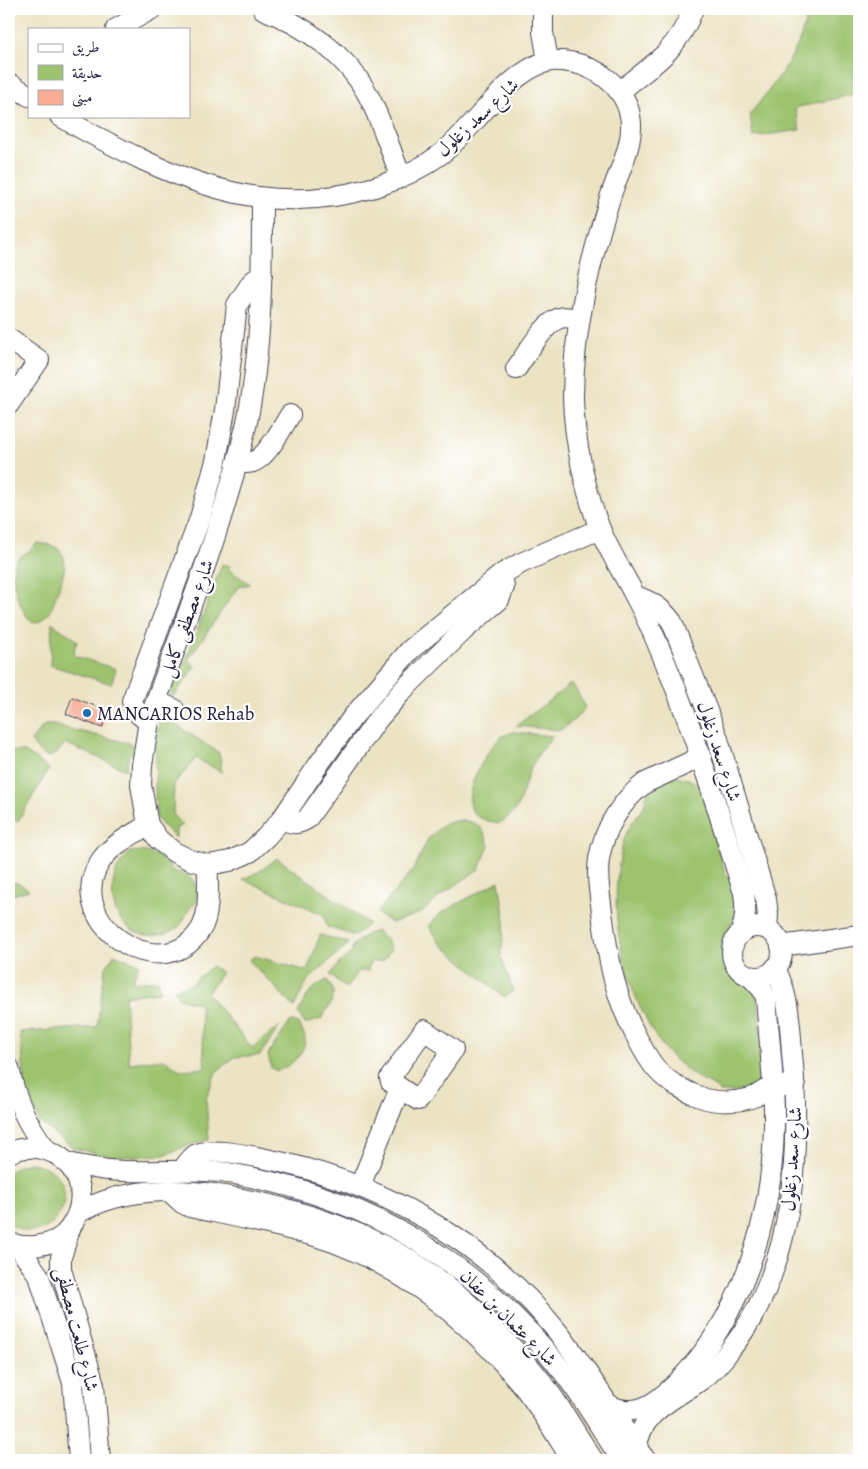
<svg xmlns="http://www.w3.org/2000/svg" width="868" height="1469" font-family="Alegreya,Amiri,serif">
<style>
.green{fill:#9dc36e;stroke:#607254}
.building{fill:#f9ab94}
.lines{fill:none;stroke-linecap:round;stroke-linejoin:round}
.minor-casing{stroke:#403f4f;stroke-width:22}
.minor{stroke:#fff;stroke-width:20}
.poi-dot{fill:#1f6fb2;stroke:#fff;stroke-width:2}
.labels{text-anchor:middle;stroke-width:4.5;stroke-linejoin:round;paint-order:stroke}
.street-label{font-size:19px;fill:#22223b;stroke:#fff}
.poi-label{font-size:19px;fill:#22223b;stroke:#fff;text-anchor:start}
</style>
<rect width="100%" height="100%" fill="#fff"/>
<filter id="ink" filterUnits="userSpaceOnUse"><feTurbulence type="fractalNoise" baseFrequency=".02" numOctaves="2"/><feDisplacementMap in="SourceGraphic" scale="10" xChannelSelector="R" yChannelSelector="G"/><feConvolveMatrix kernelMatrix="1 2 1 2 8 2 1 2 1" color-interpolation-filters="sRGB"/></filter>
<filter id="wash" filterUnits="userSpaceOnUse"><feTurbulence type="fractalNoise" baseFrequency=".0096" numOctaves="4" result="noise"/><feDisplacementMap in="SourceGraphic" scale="20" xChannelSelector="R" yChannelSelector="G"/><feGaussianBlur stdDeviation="1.12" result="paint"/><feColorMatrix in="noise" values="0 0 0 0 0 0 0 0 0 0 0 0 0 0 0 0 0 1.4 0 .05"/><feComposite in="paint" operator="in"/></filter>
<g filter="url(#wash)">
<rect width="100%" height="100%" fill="#ece3c3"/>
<g class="green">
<path d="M807,9H857L859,12V93L795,108L800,130L753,137L750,114C774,84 804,49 807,9Z"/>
<path d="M37,543C75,545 66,570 56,595C54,602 52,611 47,616C42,621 38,622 33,623C20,613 8,576 16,561C19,556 25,554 29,551C32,550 35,545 37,543Z"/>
<polygon points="222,564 230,566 228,569 250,584 238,587 188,660 195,666 174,696 170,694 176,674 181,673"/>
<path d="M52,622C59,630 69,633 77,641L74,650L75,656L116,669L111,684L50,665Z"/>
<path d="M572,683L585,706C581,716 569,724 560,730L516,726Z"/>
<polygon points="163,716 219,753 221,761 221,772 196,758 174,784 173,814 183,825 176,828 176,839 156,818 155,785 156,755 155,745 160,719"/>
<path d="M49,724L132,744L135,749L134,752L129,754L126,770L65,743C52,763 43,759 31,741L43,726Z"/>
<path d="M512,732L553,736C543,747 534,759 529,772C520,796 523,810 498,824C490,821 478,819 473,812C460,793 487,750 501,737C504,735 508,734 512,732Z"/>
<polygon points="13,751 25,752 49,769 18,821 9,819 9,752"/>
<path d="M673,777L689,779L702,788L714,822L711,827L726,875L733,880L736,914L721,942L722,958L730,972L749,986L757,996L765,1069L759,1083L749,1092H720C712,1083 707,1084 698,1078C680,1066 664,1051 653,1032C625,984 611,926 618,871C620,860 621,847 625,837C629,826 636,817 643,808C645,804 645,802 646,797C650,786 662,781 673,777Z"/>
<path d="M460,820C481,823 482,826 489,846L479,869L440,896L421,913L391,923L378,914V911L414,869L428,839L443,824Z"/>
<path d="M140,851C156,853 165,859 174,872C196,875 195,883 198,902C195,904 191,906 189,909C186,913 185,919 182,923C178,929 169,933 162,934C152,937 141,935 132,930C111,917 108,889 118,867C121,862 126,857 130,852Z"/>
<polygon points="277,858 369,924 355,936 327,927 324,915 243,879 260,871"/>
<polygon points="9,881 20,884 29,890 9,896"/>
<polygon points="499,881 505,921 501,956 513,991 504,997 440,943 429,926 441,913"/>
<polygon points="377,931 387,941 391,950 383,961 370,962 368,971 359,971 346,988 330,975 340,962 352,952 353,945 367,934"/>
<polygon points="320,935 349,943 307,981 294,1007 249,960 255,956 307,971"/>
<polygon points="114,954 139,964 132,982 158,980 160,992 125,996 129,1063 164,1059 180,1070 205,1068 200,1004 179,998 174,989 191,984 212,966 222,973 207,993 252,1048 280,1026 260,1055 235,1057 216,1072 206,1099 209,1140 190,1145 164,1155 110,1157 74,1148 40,1123 25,1085 20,1032 97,1027 105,969"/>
<path d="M327,980L334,991L331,1003L321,1019L305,1024L298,1013C306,997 310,988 327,980Z"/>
<path d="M291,1021L299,1024C301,1028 305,1035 305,1039C305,1055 290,1066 277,1071L271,1068L268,1054Z"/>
<path d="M31,1163C96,1174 54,1258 9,1223V1172L20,1165Z"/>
</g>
<g id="blocks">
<polygon class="building" points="72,697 108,711 102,728 66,714"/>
</g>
</g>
<g filter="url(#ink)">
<use href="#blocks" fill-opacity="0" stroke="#403f4f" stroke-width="1"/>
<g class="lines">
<defs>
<g id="minor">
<path d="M263,9C305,26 346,54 368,95C381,119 391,152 401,177"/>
<polyline points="543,9 543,32 548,61"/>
<polyline points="116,29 152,9"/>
<polyline points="9,83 29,96"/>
<path d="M620,91C653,65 678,50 693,9"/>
<path d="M60,116C87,133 116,147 145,161C224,197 290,212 375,187C398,180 422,168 441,154C474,129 507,72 546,62C556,59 573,62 582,65C589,68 597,71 602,75C619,87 630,103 631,124C632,148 618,173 611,195C590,261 573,329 573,398C574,439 585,491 600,529C609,551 623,573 634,594C647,618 658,644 668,669C698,742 720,818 744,893C746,908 746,919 741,932"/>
<path d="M262,199C262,273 262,348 247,422C224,525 184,622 149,721L142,765L141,785L148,825L159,840L174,852L190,860L208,865L230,861L250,852L266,837L282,819L321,761L352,718L410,650L502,574L521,563L600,529"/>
<polyline points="9,339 39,360 9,404"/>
<path d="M516,369C525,356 545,322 560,318C566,316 573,318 579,320"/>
<path d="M237,462C242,463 248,464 253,462C267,457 282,428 290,415"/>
<path d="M635,596C651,601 662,608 672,622L717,736L766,899L768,915L767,929"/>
<polyline points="156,701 174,709"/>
<path d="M149,721C139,716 135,711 132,701L200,518L216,461L225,410L237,305L252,282L262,274"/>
<path d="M701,757L645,783C621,801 604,829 599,859C596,879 601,900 603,920C609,963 615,996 636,1036C642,1048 649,1061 658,1071C668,1082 686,1092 700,1097C716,1103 740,1103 756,1096C761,1093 767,1088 772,1087C779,1085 788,1086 795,1086"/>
<path d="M282,819C292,824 297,825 307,819L378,719L404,689L463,631L499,600L504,587L502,574"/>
<path d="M148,825C132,835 113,844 102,859C58,920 162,992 201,929C211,912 207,885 208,865"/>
<circle cx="757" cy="952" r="25"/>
<polyline points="781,946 859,935"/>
<polygon points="424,1030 453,1050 418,1100 391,1082 390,1078"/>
<path d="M9,1068C15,1099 27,1125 47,1150"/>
<path d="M9,1153C53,1132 98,1178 74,1221C69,1231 60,1240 49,1243C36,1247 24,1248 11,1243"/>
<path d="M68,1163C82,1166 95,1169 109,1170C151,1174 192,1167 234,1174C368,1197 480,1264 563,1372C585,1400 602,1431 622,1460"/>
<path d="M183,1170C186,1164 190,1159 195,1155C209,1147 246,1155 262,1158C377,1181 482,1238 556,1330C586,1367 610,1409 637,1449L646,1460"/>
<polyline points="360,1186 400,1088"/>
<path d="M169,1191L182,1203L190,1207C232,1216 274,1224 315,1236C397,1261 469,1320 522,1385C541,1408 556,1435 572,1460"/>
<path d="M78,1213C123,1187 176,1188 226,1196C299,1208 380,1235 439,1280C460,1295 480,1314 498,1333C516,1351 533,1369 548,1390C564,1413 578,1437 593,1460"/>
<polyline points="70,1229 61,1257 61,1269 94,1385 100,1460"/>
<polyline points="18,1246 39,1276 73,1383 79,1460"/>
<path d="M607,1404C636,1420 656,1403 677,1383C743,1316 772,1220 774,1127C775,1084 769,1040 766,998L762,989L750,976"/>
<path d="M637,1449C639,1412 675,1399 701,1380C712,1372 722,1361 730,1350C795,1269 801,1152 792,1053C790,1024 789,995 775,968"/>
</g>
</defs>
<use href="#minor" class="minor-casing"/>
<use href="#minor" class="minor"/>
</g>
</g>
<circle class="poi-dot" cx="87" cy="713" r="5"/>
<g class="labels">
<g class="street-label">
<text transform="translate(477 117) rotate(-43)" y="7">شارع سعد زغلول</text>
<text transform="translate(186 618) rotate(-70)" y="7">شارع مصطفى كامل</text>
<text transform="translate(720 751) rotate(72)" y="7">شارع سعد زغلول</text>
<text transform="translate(791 1159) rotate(-86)" y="7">شارع سعد زغلول</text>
<text transform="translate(509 1317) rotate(45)" y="7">شارع عثمان بن عفان</text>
<text transform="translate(78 1329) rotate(76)" y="7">شارع طلعت مصطفى</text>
</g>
<g class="poi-label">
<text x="97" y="720">MANCARIOS Rehab</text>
</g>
</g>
<rect width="868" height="1469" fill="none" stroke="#fff" stroke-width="30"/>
<rect x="28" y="28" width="162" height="90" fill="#ffffff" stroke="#a7a7b1"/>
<rect x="38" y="44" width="25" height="8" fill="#ffffff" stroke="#a7a7b1"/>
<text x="72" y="52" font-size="15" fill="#22223b">طريق</text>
<rect x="38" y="65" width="25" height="15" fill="#9dc36e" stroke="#a7a7b1"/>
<text x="72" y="78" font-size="15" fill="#22223b">حديقة</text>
<rect x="38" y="90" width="25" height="15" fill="#f9ab94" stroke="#a7a7b1"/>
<text x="72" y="102" font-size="15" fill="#22223b">مبنى</text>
</svg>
